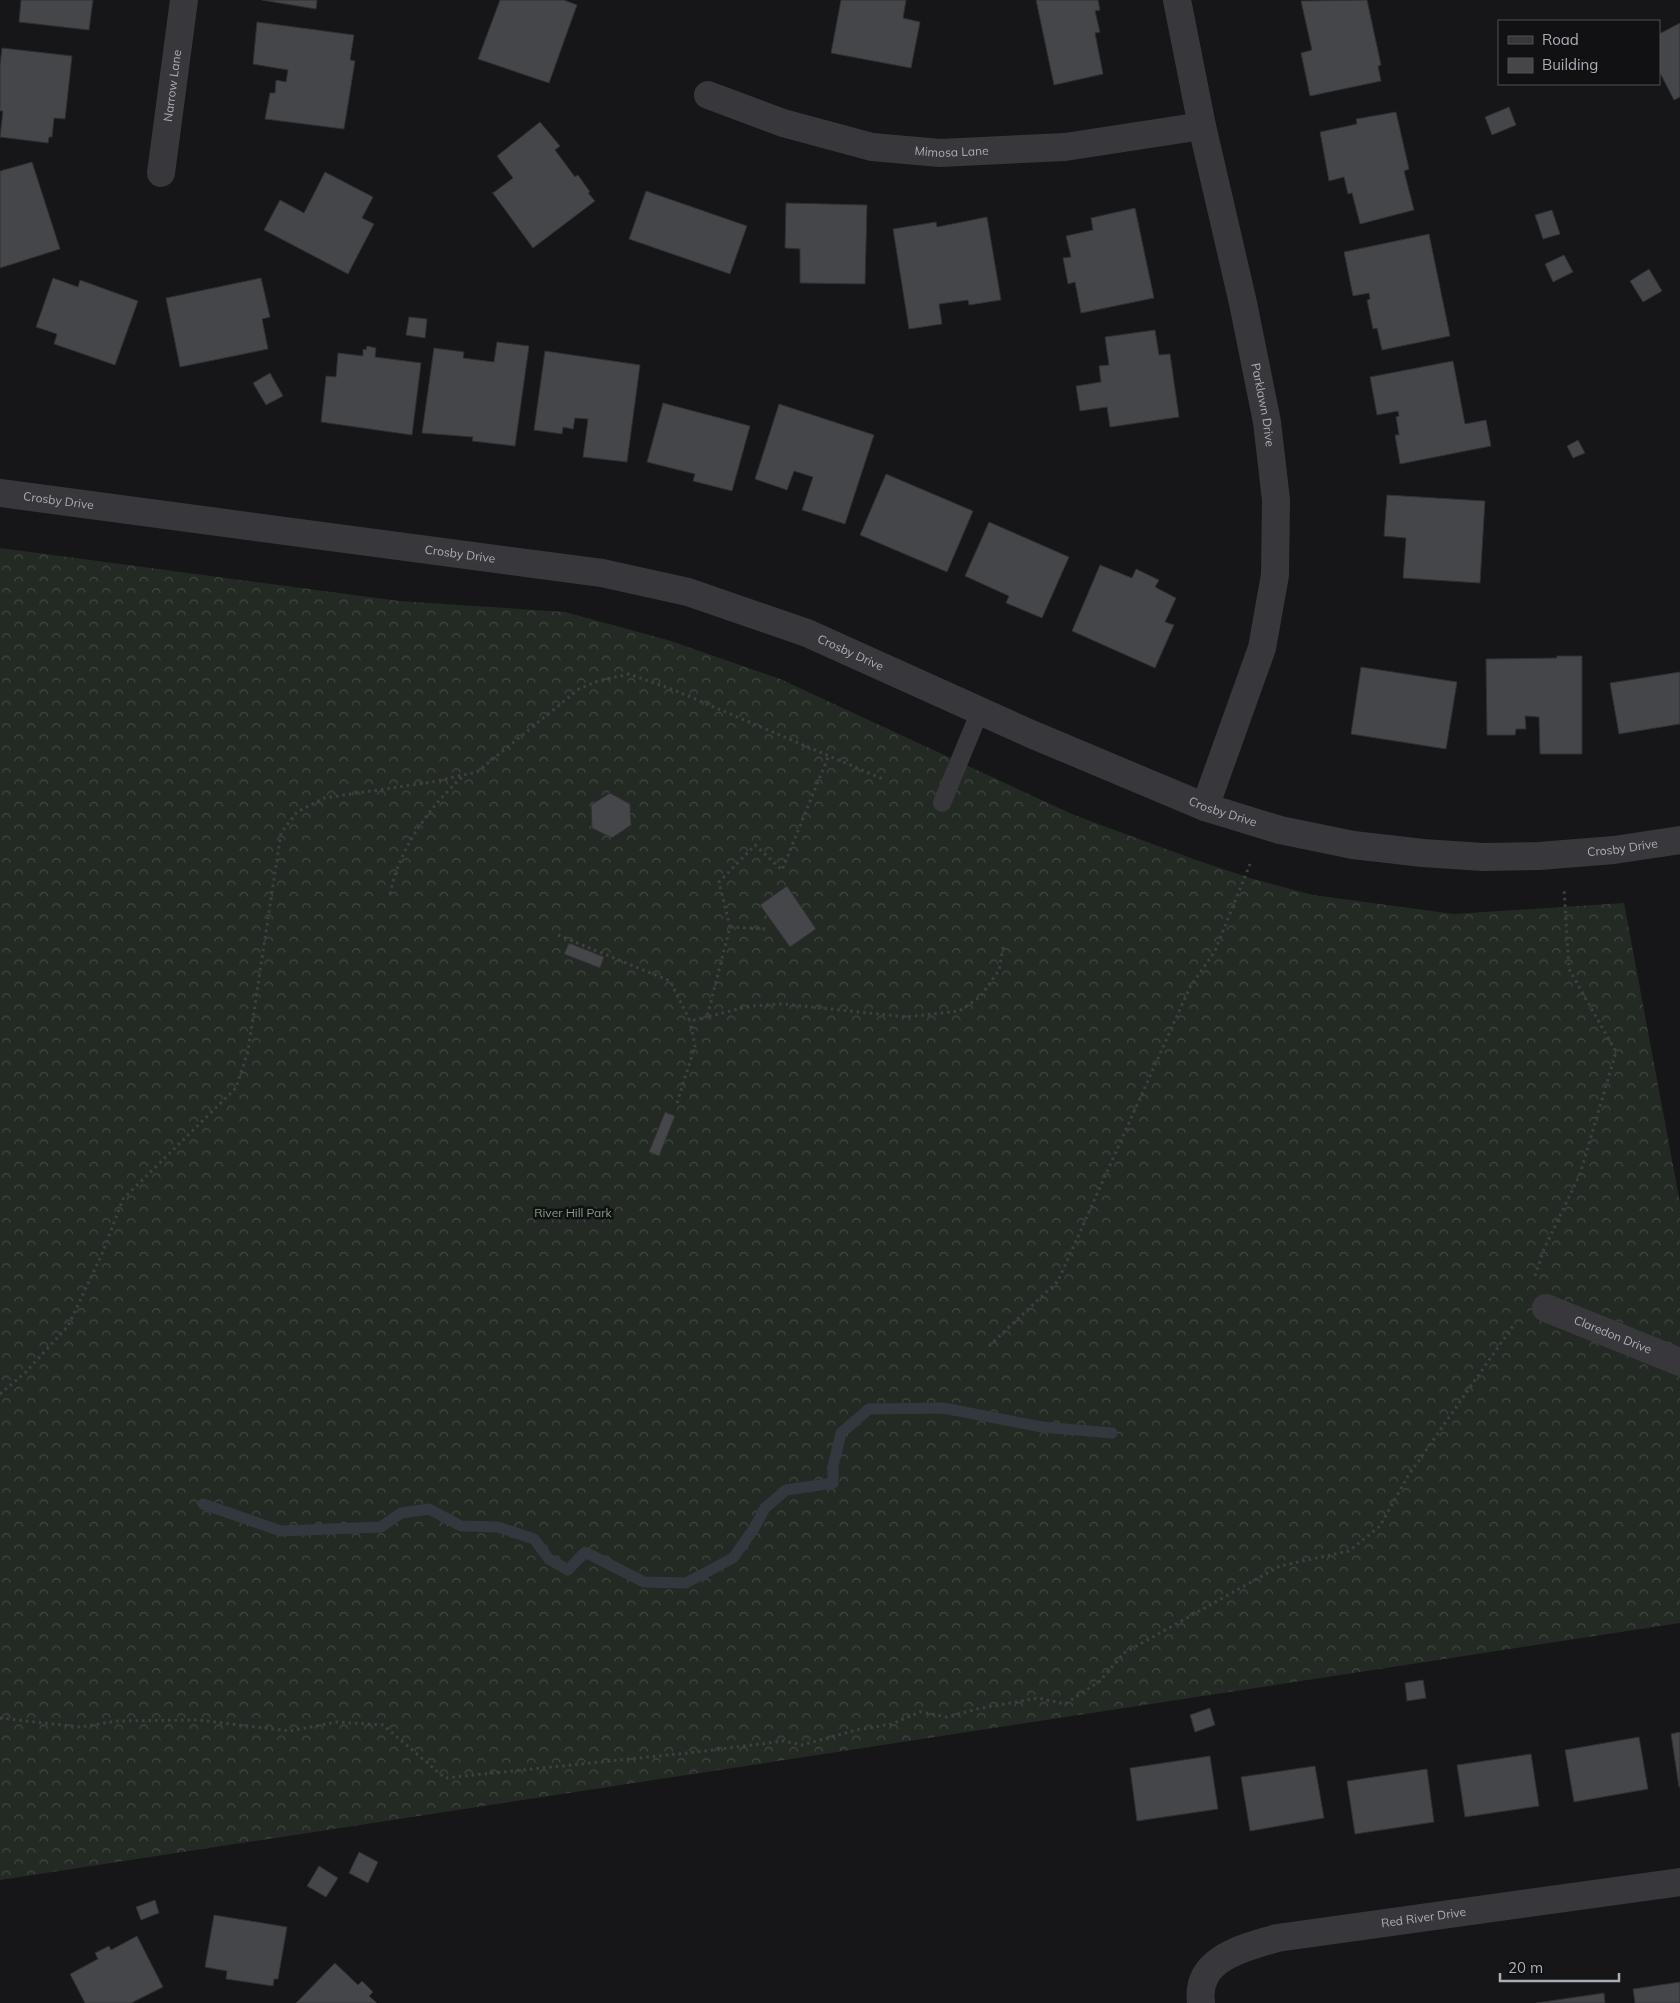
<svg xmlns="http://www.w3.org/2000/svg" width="1680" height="2003" font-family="Mulish,sans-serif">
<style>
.forest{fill:url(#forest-crowns)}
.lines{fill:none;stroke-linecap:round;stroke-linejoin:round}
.stream{stroke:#31393f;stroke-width:11}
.building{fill:#45464a;stroke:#303034}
.path{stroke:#3e3f43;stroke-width:3;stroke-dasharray:2.5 4;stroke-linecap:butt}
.lane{stroke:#38383c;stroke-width:18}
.street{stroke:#38383c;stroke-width:28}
.labels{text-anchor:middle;stroke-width:5;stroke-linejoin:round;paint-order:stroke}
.street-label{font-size:12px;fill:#aaaeb6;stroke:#111113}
.park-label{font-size:12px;fill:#839f84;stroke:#111113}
</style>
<defs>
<pattern id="forest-crowns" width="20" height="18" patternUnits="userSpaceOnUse" patternTransform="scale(1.25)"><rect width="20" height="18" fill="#232a23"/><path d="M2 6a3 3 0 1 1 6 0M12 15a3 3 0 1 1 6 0" fill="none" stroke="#404641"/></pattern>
</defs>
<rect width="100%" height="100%" fill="#161618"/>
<polygon class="forest" points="0,548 399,601 565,612 671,641 780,679 1074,815 1196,860 1250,878 1313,895 1454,914 1624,903 1680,1203 1680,1623 0,1880"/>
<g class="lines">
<polyline class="stream" points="203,1504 281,1531 381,1527 401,1513 429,1509 461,1526 498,1527 534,1539 549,1559 568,1570 585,1552 644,1582 686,1583 733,1558 753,1530 765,1508 786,1490 833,1483 833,1466 841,1433 869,1409 943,1408 1042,1427 1112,1433"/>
</g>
<g class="building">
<polygon points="21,0 93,0 89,30 19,22"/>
<polygon points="262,0 317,0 316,9"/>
<polygon points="500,0 564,0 577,5 549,83 478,59"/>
<polygon points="841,0 906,0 903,18 920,22 911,68 831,53"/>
<polygon points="1036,0 1098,0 1100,10 1095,11 1100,32 1095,33 1103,74 1054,85"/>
<polygon points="1367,0 1381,65 1378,66 1381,81 1310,96 1301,53 1312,50 1301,1"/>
<polygon points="257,22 354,35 350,60 355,61 344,129 265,119 270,93 275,93 276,80 286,82 288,70 253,64"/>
<polygon points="1680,23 1680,97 1674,100 1659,71 1659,34"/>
<polygon points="2,48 72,56 65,119 54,118 52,137 49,137 48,143 0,137 3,111 0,111 0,65"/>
<polygon points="1509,107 1516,125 1492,135 1485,117"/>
<polygon points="1396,112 1409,169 1404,171 1414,210 1360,224 1352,193 1348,194 1344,177 1329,181 1320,132 1357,124 1356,119"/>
<polygon points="540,122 560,146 555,150 575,177 578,175 590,192 588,193 595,201 533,248 492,192 493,193 513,178 497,156"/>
<polygon points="32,162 60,249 0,268 0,171"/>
<polygon points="325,172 373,197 362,218 374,224 348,274 264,230 280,200 304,213"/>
<polygon points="646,191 747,226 730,274 629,239"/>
<polygon points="786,203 867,205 865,284 800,283 800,249 785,248"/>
<polygon points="1135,208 1154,298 1081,313 1075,282 1068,284 1063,258 1071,257 1066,236 1093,230 1091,218"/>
<polygon points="1552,210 1560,234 1543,239 1535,215"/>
<polygon points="987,217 1001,300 969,305 968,300 939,304 942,324 909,329 893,229 936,222 937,227"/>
<polygon points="1429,234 1450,336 1382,350 1377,328 1373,329 1367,300 1370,299 1369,293 1353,296 1344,252"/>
<polygon points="1564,255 1573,272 1553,282 1545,264"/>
<polygon points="1649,269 1662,291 1643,302 1630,281"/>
<polygon points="53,278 78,287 80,280 138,301 115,365 54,344 57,334 36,327"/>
<polygon points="261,278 270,317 262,319 268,349 180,367 166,298"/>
<polygon points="409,317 427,319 425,338 406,335"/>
<polygon points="1155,330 1159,355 1170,354 1179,417 1110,427 1107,407 1080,411 1076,386 1101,382 1099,366 1109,365 1105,337"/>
<polygon points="497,342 529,346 515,446 472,441 473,437 422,433 434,348 464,352 463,358 494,362"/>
<polygon points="367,346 376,348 375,357 421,363 412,435 321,422 326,376 336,377 338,353 363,356 363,349 366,350"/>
<polygon points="545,351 640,365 627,462 583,457 588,419 575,418 573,429 563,427 562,434 534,430"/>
<polygon points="1453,361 1465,424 1486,420 1491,446 1400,464 1395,435 1399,435 1396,417 1399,416 1398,411 1377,415 1370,377"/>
<polygon points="270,373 283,396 266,405 253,383"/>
<polygon points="663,403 750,426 732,491 693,481 695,474 647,462"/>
<polygon points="779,404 874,435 845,524 802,510 813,477 794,471 787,490 755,479"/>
<polygon points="1578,440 1585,453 1573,458 1567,446"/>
<polygon points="886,474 973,511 947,572 860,535"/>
<polygon points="1387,495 1485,501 1480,583 1403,578 1406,538 1384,536"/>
<polygon points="989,522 1069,557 1042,618 1006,603 1009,596 965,576"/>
<polygon points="1100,565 1132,578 1136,569 1159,580 1155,587 1176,598 1165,622 1174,625 1155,668 1072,631"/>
<polygon points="1557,656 1582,656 1582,754 1540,754 1539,717 1525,716 1526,729 1516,729 1515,735 1487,735 1486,659 1557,658"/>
<polygon points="1361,667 1457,682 1446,749 1351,734"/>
<polygon points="1680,672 1680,724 1619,734 1610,683"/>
<polygon points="610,793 630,804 631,825 612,838 592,828 591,805"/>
<polygon points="787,886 816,929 790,947 760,905"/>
<polygon points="569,943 604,957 600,968 564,954"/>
<polygon points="665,1112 675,1116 659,1156 649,1152"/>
<polygon points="1423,1680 1426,1698 1407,1701 1405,1683"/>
<polygon points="1210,1708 1215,1725 1195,1732 1190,1715"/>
<polygon points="1680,1732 1680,1787 1679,1787 1671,1734"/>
<polygon points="1639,1737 1648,1789 1574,1802 1565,1750"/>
<polygon points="1531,1754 1539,1806 1465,1817 1457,1765"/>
<polygon points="1210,1756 1218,1809 1137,1821 1130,1768"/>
<polygon points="1315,1766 1324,1818 1250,1831 1241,1777"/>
<polygon points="1427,1769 1434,1822 1355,1834 1347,1781"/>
<polygon points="359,1852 378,1862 368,1883 349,1873"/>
<polygon points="319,1866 338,1878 326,1897 307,1886"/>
<polygon points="155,1900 159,1913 141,1920 136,1907"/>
<polygon points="214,1915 287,1927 278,1979 274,1979 273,1986 226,1979 227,1971 205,1967"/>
<polygon points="137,1936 163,1987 131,2003 85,2003 70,1974 98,1959 95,1953 109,1946 111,1950"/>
<polygon points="335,1963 358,1985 362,1981 373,1992 369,1996 377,2003 296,2003"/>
<polygon points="1680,1982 1680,2003 1635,2003 1633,1989"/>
<polygon points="1604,1993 1605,2003 1536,2003"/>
</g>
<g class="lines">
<g class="path">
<path d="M390,894C400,846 429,808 464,775"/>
<polyline points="730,927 719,882 755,845 782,870 829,755"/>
<polyline points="765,929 730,927 707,1017 750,1006 783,1004 907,1017 959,1011 980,997 999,970 1004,943"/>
<polyline points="558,935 670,981 690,1021 707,1017"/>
<polyline points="677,1103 695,1046 690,1021"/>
<polyline points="1535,1276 1544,1249 1580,1174 1616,1052 1569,969 1564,888"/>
<polyline points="989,1346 1058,1281 1190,987 1215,951 1250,864"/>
<polyline points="0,1394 25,1373 68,1326 102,1254 123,1199 236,1088 248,1051 281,833 297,812 324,798 432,782 477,772 579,689 598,681 629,674 674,690 883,779"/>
<polyline points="0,1718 80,1727 117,1721 198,1720 290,1731 337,1722 383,1725 445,1778 697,1752 784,1741 802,1745 856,1730 892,1724 920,1712 947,1717 977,1709 1038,1698 1065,1704 1100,1681 1124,1653 1280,1566 1349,1551 1380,1526 1408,1476 1515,1323"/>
</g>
<polyline class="lane" points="942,803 980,711"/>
<g class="street">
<path id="s1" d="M1177,0L1202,126L1243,303L1267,422L1276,500L1275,575L1262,648L1205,807"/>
<path id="s2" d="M708,95L783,123L872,147L940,153L1065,147L1202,126"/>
<path id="s3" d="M161,173L184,0"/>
<path id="s4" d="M0,493L602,573L688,592L807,633L1031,734L1205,807L1280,830L1353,845L1423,853L1483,857L1539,856L1614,850L1680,840"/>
<path id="s5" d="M1546,1308L1680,1362"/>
<path id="s6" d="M1201,2003C1195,1958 1244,1948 1277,1938L1680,1882"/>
</g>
</g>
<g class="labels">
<g class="street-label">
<text dy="4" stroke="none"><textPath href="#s3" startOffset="88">Narrow Lane</textPath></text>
<text dy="4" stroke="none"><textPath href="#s2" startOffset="252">Mimosa Lane</textPath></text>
<text dy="4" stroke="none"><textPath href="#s1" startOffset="414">Parklawn Drive</textPath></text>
<text dy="4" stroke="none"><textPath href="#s4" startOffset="59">Crosby Drive</textPath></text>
<text dy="4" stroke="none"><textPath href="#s4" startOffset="464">Crosby Drive</textPath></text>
<text dy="4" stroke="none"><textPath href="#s4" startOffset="869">Crosby Drive</textPath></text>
<text dy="4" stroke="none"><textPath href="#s4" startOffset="1274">Crosby Drive</textPath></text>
<text dy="4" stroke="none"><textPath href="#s4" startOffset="1679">Crosby Drive</textPath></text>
<text dy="4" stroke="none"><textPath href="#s5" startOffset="72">Claredon Drive</textPath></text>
<text dy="4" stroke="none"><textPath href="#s6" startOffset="259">Red River Drive</textPath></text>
</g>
<g class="park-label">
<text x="573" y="1217">River Hill Park</text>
</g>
</g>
<rect x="1498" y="20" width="162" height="65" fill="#111113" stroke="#4e5054"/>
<rect x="1508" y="36" width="25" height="8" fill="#38383c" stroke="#4e5054"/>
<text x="1542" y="45" font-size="15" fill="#aaaeb6">Road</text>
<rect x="1508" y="58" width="25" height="15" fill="#45464a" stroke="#4e5054"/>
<text x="1542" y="70" font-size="15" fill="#aaaeb6">Building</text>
<path d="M1500 1973v8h119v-8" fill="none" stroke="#aaaeb6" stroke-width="2.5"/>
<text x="1508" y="1973" font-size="15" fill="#aaaeb6" stroke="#111113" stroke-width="4" paint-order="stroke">20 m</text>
</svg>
